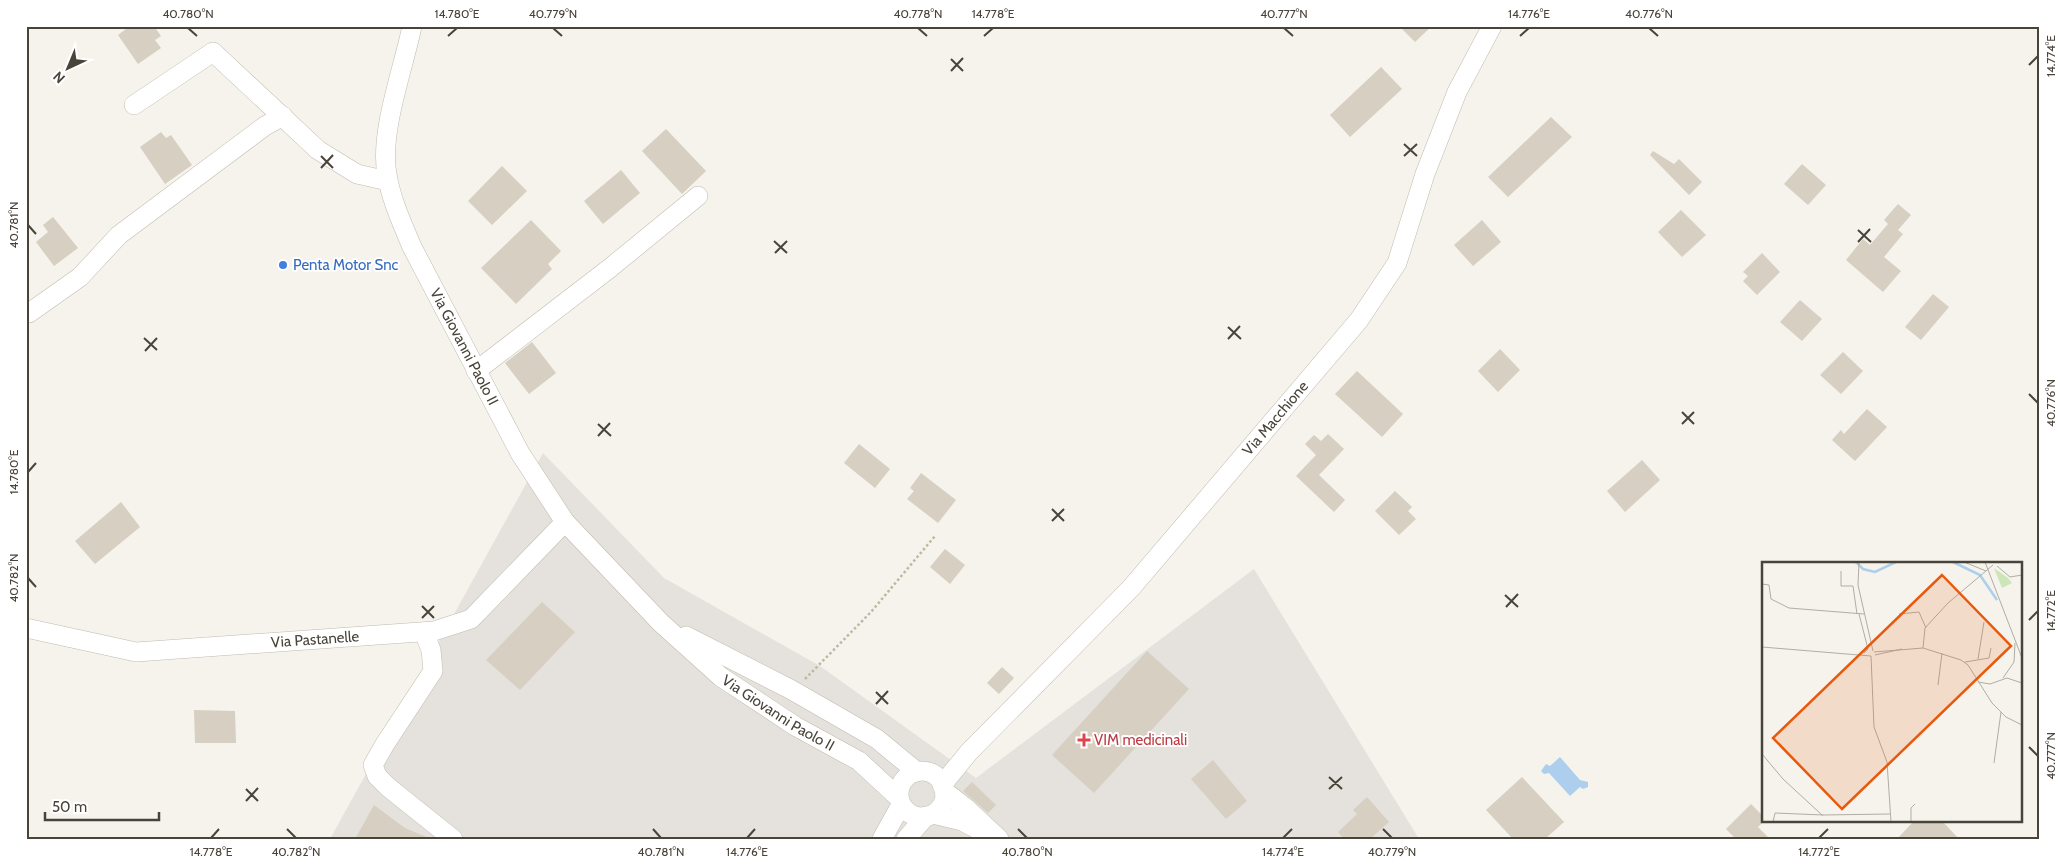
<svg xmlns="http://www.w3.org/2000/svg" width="2065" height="865" font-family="Cabin,sans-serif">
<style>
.industrial{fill:#e5e2dd}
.water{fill:#adcfed}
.building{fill:#d6cfc2}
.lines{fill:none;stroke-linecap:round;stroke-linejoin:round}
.minor-casing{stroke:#c0bbae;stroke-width:20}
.path{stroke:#c1b7a1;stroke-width:2.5;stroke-dasharray:2.5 2.5;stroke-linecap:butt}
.minor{stroke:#fff;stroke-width:19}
.ticks{fill:none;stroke:#49443a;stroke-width:2}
.shop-dot{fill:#3f7fe0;stroke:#fff;stroke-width:2}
.health-dot{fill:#e0444e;stroke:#fff;stroke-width:2}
.labels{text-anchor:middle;stroke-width:4;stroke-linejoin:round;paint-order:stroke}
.shop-label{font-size:15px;fill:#366cbe;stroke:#fff;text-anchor:start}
.street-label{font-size:15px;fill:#49443a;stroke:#fff}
.health-label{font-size:15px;fill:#be3a42;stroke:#fff;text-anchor:start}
.inset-river{fill:none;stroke:#adcfed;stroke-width:2.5}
.inset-road{fill:none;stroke:#b0ada5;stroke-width:1}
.view{fill:#e8590c;fill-opacity:0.15;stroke:#e8590c;stroke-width:2.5}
.inset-edge{fill:none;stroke:#49443a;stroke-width:2.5}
.neatline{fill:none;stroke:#49443a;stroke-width:2}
.ticks-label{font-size:12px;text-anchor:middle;fill:#49443a}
</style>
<rect width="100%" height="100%" fill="#f5f3ec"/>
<polygon class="industrial" points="543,453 664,578 820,666 976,778 1254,569 1419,839 330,839"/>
<polygon class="water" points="1560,757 1580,780 1588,782 1588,787 1583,789 1580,787 1570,796 1549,773 1544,774 1541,771 1546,764 1550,766"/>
<g class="building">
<polygon points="130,26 154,26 161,36 155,40 161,48 138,64 118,35"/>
<polygon points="1399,26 1432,26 1415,42"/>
<polygon points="1381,67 1402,89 1350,137 1330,115"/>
<polygon points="1551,117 1572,137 1508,197 1488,177"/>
<polygon points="666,129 706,171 682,194 642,151"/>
<polygon points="161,132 166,138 171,135 192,165 165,184 140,147"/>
<polygon points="1653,151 1674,164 1679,159 1702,182 1689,195 1650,155"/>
<polygon points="1802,164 1826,185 1808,205 1784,184"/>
<polygon points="502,166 527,191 492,225 468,201"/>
<polygon points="621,170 640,193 603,224 584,201"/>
<polygon points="1898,204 1911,215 1898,230 1903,234 1884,257 1901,271 1883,292 1846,260 1863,239 1870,245 1888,224 1884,220"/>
<polygon points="1681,210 1706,235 1682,257 1658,232"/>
<polygon points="53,217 78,248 54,266 36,242 48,232 43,225"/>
<polygon points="531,220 561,251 548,264 552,269 516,304 481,268"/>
<polygon points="1482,220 1501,242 1473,266 1454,245"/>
<polygon points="1762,253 1780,272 1757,295 1743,281 1748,276 1743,272"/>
<polygon points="1933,294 1949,307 1921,340 1905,327"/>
<polygon points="1800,300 1822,319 1802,341 1780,322"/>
<polygon points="532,342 556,373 529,394 505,363"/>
<polygon points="1500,349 1520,370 1498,392 1478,371"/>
<polygon points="1843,352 1863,371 1841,394 1820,375"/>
<polygon points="1357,371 1403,414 1382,437 1335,394"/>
<polygon points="1867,409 1887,427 1855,461 1832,440 1841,430 1844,434"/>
<polygon points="1328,434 1344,449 1319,475 1345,500 1334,512 1296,476 1316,455 1305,444 1314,435 1321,441"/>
<polygon points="859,444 890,469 875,488 844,463"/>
<polygon points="1642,460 1660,480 1625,512 1607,491"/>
<polygon points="921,473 956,500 938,523 907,499 914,491 910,488"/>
<polygon points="1395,491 1412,507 1408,511 1416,519 1399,535 1375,511"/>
<polygon points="121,502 140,527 95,564 75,541"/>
<polygon points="945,549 965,565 950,584 930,567"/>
<polygon points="542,602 575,632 520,690 486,660"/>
<polygon points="1147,651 1189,689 1094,793 1052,755"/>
<polygon points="1002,667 1014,678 999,694 987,683"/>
<polygon points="194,710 235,711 236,743 195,743"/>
<polygon points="1213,760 1247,801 1226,819 1191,779"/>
<polygon points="1522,777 1564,822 1545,839 1513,839 1486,810"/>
<polygon points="972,782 996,805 988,813 963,791"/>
<polygon points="1367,797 1389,822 1370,839 1344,839 1338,832 1357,814 1353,810"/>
<polygon points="1751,804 1764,817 1764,821 1758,827 1770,839 1736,839 1726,829"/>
<polygon points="374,805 405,828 431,839 355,839"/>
<polygon points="1914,821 1942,821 1959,839 1897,839"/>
</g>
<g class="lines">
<defs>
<g id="minor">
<path id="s1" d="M412,26C404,67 379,133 387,174C391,200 402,223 412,247L520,453L565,522L661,623L721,677L795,726L859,761L899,798"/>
<polyline points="134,105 213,52 318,150 357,174 388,181"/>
<polyline points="29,313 80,277 119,235 265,126 283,116"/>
<polyline points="476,371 610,268 698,196"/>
<path id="s2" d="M26,628L136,652L434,631L471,619L565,522"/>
<polyline points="424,632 431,650 433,671 385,744 373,765 377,776 388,787 453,839"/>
<polyline points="686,636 790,689 877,739 917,772"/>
<circle cx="922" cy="794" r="23"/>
<path id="s3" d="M942,785L969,752L1131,588L1359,320L1397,263L1425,174L1457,92L1492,26"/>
<polyline points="944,791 966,808 999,839"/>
<polyline points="933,814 962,821 983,832"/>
<polyline points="882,839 901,805"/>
<polyline points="906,839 926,816"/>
</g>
</defs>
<use href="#minor" class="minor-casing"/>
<polyline class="path" points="805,679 871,612 935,536"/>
<use href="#minor" class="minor"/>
</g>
<path class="ticks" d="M188,28L197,36M553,28L562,36M918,28L927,36M1284,28L1293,36M1649,28L1658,36M448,36L457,28M984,36L993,28M1520,36L1529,28M951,59L963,71M2029,65L2038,56M951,71L963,58M1404,144L1417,156M321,156L333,168M1404,156L1417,144M321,168L333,155M28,225L36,234M1858,230L1871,242M774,241L787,253M1858,242L1870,229M775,253L787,241M1228,327L1241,339M144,338L157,350M1228,339L1240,326M145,351L157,338M2029,394L2038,403M1682,412L1694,424M598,424L611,436M1682,424L1694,412M598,436L610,423M28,472L36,463M1052,509L1064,521M1052,521L1064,509M28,578L36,587M1505,595L1518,607M422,606L434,618M1506,607L1518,594M422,618L434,606M2029,620L2038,611M876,692L888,704M876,704L888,691M2029,747L2038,756M1329,777L1342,789M246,789L258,801M1329,789L1342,777M246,801L258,788M287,829L296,838M653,829L661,838M1018,829L1027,838M1383,829L1392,838M211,838L219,829M747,838L755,829M1283,838L1292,829M1819,838L1828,829"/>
<circle class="shop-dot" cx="283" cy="265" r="5"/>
<path class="health-dot" d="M1081.5 732.5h5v5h5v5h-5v5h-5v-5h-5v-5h5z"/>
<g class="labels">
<g class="shop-label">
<text x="293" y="270">Penta Motor Snc</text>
</g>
<g class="street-label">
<text dy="5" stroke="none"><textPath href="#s1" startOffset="341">Via Giovanni Paolo II</textPath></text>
<text dy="5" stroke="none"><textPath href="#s3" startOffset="496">Via Macchione</textPath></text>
<text dy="5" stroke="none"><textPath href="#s2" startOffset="292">Via Pastanelle</textPath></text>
<text dy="5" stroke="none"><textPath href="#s1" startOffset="831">Via Giovanni Paolo II</textPath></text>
</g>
<g class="health-label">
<text x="1094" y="745">VIM medicinali</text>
</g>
</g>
<g transform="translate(1762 562)">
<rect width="260" height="260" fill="#f5f3ec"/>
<path d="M232,6L246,16L250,21L240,26Z" fill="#cee6b7"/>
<path class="inset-river" d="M94,0L101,7L113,10L134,0M191,0L218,13L235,38"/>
<path class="inset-road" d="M97,0L96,23L111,89M202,0L224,9M223,0L260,96M235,4L248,15L260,13M79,9V24H91L95,52M0,22L7,23L9,37L27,46L102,52M97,52L106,87L102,91M137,52L157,50L164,66M0,85L109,94M161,86L163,66L186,41L231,3M112,90L161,86L199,98L206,103L230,141L244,155L260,163M113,93L140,87M109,94L112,165L125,200L129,260M216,97L222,60M203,100L227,96L229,86M241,116L252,100L253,81M216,120L228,122L245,116L260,121M176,123L180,91M0,192L21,217L60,253L128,252M232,201L239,150M11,260L13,251L61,253M149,260V246L153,242"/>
<path class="view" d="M180,13L249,84L80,247L11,176Z"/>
<rect width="260" height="260" class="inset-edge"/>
</g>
<rect width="2065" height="865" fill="none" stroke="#ffffff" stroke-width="55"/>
<g transform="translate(68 68) rotate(224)" stroke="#ffffff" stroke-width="4" paint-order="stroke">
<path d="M0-4L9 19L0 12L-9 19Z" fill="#49443a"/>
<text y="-8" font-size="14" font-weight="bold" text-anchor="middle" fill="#49443a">N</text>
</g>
<path d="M45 812v8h114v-8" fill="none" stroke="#49443a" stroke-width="2.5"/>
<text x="52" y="812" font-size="15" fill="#49443a" stroke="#ffffff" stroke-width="4" paint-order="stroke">50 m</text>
<rect x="28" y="28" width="2010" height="810" class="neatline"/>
<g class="ticks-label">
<text x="188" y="18">40.780°N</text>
<text x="457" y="18">14.780°E</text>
<text x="553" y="18">40.779°N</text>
<text x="918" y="18">40.778°N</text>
<text x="993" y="18">14.778°E</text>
<text x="1284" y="18">40.777°N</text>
<text x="1529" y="18">14.776°E</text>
<text x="1649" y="18">40.776°N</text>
<text transform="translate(2051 56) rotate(-90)" y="4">14.774°E</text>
<text transform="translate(14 225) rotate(-90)" y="4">40.781°N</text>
<text transform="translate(2051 403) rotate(-90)" y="4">40.776°N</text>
<text transform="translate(14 472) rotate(-90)" y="4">14.780°E</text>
<text transform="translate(14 578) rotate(-90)" y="4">40.782°N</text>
<text transform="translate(2051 611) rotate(-90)" y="4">14.772°E</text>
<text transform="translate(2051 756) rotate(-90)" y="4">40.777°N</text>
<text x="211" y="856">14.778°E</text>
<text x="296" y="856">40.782°N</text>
<text x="661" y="856">40.781°N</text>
<text x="747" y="856">14.776°E</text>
<text x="1027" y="856">40.780°N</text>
<text x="1283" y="856">14.774°E</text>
<text x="1392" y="856">40.779°N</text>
<text x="1819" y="856">14.772°E</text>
</g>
</svg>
